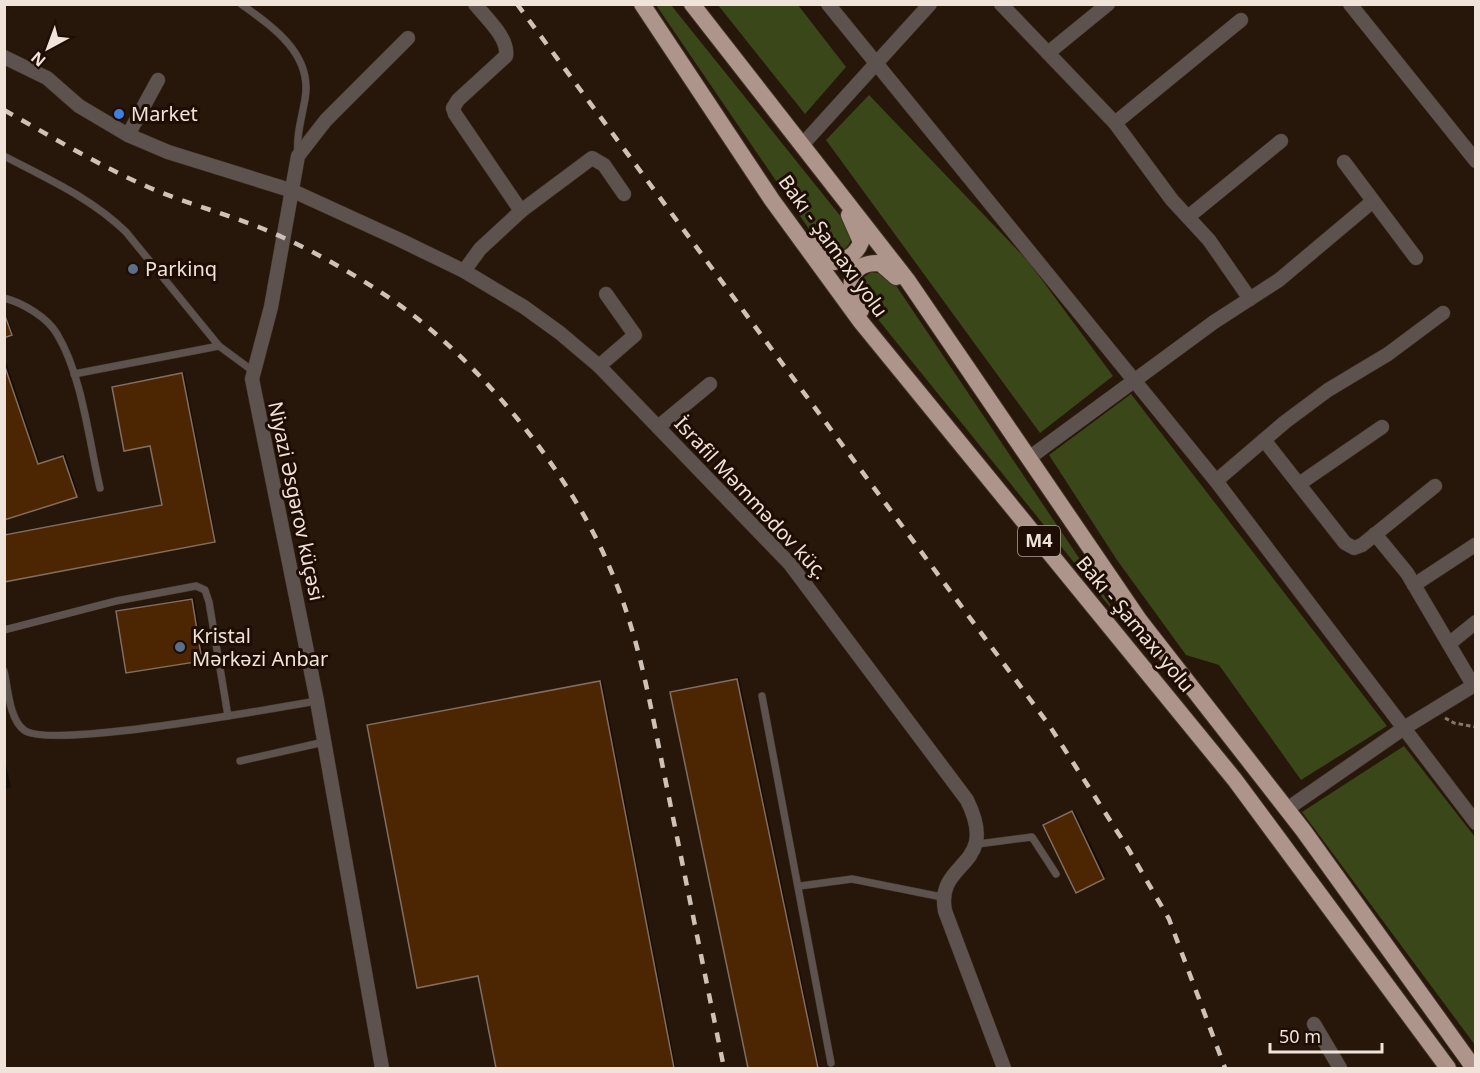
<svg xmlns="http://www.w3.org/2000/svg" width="1480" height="1073" font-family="'Noto Sans',sans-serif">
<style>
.green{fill:#3a4719}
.shadow{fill:#0007}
.building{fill:#4c2503;stroke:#826d5e;stroke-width:1.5}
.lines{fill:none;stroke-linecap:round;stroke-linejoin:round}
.service-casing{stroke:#433327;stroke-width:8}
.minor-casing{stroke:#433327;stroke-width:15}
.trunk-casing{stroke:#433327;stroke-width:18}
.path{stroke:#85766b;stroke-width:3;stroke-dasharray:4.5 3;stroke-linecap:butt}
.service{stroke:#5d524e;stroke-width:7}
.minor{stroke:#5d524e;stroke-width:14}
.trunk{stroke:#ad958b;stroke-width:16}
.rail{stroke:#cec1b7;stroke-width:4.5;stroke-dasharray:10 10;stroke-linecap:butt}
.shop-dot{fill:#3f7fe0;stroke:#1e0d03;stroke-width:2}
.service-dot{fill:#5c6f8a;stroke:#1e0d03;stroke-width:2}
.labels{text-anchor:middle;stroke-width:6;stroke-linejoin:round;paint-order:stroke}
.shield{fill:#1e0d03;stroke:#b0a39a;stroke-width:1.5}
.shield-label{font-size:18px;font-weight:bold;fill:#efe3da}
.poi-label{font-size:20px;fill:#efe3da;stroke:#1e0d03;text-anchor:start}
.street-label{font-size:20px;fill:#efe3da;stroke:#1e0d03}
</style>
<rect width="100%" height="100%" fill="#27160a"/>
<g class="green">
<path d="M656,5H671L842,218C845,223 851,230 851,236C852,246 839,256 830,252C825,249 819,242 815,238Z"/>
<polygon points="718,5 798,5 846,67 805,114"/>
<polygon points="869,95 1028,261 1113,376 1040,433 826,140"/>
<polygon points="871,272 882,274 895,284 1122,622 864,302 859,290 864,277"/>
<polygon points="1131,394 1387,726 1301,780 1219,665 1186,655 1117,560 1049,455"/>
<polygon points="1404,746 1475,837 1475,1045 1302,812"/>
</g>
<g class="shadow">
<polygon points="4,310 13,332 4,336"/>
<polygon points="4,356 40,463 65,454 78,493 4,519"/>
<polygon points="184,372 216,539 4,581 4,534 163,504 152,445 113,387"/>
<polygon points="194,597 204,657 202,660 117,611"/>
<polygon points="739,677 820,1068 749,1068 672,693"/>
<polygon points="602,680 676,1068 497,1068 479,975 369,725"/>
<polygon points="4,756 11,787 4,790"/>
<polygon points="1074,810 1106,876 1076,891 1047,823"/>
</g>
<g class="building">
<polygon points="4,313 12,335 4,338"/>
<polygon points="4,364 38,464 63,456 77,497 4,520"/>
<polygon points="182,373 215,542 4,582 4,535 162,505 150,446 124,451 112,387"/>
<polygon points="192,599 202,661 126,673 116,611"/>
<polygon points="737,679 818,1068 748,1068 670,692"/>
<polygon points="600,681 674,1068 496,1068 478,976 417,988 367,725"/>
<polygon points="1072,811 1104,879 1076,893 1043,825"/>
</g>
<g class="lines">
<defs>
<g id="service">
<path d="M241,4C273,27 313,54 305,99C302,117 296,135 298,154"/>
<path d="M4,156C48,179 91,198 126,232L219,346L253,371"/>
<path d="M4,298C23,303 47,317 57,334C82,375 89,441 100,488"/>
<polyline points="74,374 219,346"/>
<polyline points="4,630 116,601 196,586 205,590 209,602 228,716"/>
<path d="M4,671C8,687 9,719 24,730C49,750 275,708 317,701"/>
<polyline points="762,696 831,1063"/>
<polyline points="240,761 324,742"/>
<polyline points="978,844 1032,837 1056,874"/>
<polyline points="800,886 852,879 942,897"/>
</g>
<g id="minor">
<polyline points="828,4 1216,481 1476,823"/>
<polyline points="1001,4 1115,123 1172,200 1209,240 1250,299"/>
<polyline points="1350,4 1476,161"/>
<polyline points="1048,53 1108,4"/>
<path d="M4,57L47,78L79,106L128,135L168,152L293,191L398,239L464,271L524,307L560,333L599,366L790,564L967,800C1001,869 935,859 945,911L1004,1068"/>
<polyline points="1115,123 1241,20"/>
<polyline points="128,135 158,80"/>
<polyline points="803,144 930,4"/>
<polyline points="1344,162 1416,258"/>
<polyline points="521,211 592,158 604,165 624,194"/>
<polyline points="1188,217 1281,141"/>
<path d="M464,271L480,249L521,211L455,114L453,108L458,100L506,56C509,38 486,18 475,4"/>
<polyline points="599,366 635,335 606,294"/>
<polyline points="658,427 710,384"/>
<polyline points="1264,440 1345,543 1354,548 1362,545 1435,486"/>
<polyline points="1029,458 1214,322 1279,280 1373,201"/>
<polyline points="1216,481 1285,422 1328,390 1388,354 1443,313"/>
<polyline points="1299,484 1382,427"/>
<polyline points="1375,534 1407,573 1473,685"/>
<polyline points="1414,585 1475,545"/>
<polyline points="1450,643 1476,622"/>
<polyline points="1287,809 1404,728 1476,684"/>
<polyline points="1314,1024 1340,1068"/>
<polyline points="382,1068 317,701 252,379 271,307 298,156 326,120 408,38"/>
</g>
<g id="trunk">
<polyline points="642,4 772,200 861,322 1235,780 1448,1068"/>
<polyline points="692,4 908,281 1140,621 1303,830 1474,1068"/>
<path d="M812,245L834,262C847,260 856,255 861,242L849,215"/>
<path d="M861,310C846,287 847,262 880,263L896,277"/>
</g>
</defs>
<use href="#service" class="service-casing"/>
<use href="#minor" class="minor-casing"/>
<use href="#trunk" class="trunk-casing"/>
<polyline class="path" points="1445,718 1454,723 1476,727"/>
<use href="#service" class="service"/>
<use href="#minor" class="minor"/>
<use href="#trunk" class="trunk"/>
<g class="rail">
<polyline points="517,4 1049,725 1129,850 1169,919 1225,1068"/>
<path d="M4,110C52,137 98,165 148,187C192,206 239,217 282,237C315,252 348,271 379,291C473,351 570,470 612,573C641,642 652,715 667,788C686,881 705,975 724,1068"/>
</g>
</g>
<circle class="shop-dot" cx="119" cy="114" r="6"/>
<g class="service-dot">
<circle cx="133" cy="269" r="6"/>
<circle cx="180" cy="647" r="6"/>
</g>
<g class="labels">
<rect class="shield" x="1018" y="526" width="42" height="30" rx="4.5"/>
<g class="shield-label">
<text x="1039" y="547">M4</text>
</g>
<g class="poi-label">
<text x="131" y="121">Market</text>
<text x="145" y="276">Parkinq</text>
<text x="192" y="643">Kristal<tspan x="192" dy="23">Mərkəzi Anbar</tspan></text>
</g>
<g class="street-label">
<text transform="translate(833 246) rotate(54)" y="7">Bakı - Şamaxı yolu</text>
<text transform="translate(751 498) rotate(47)" y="7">İsrafil Məmmədov küç.</text>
<text transform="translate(296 501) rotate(78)" y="7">Niyazi Əsgərov küçəsi</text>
<text transform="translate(1135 624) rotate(50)" y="7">Bakı - Şamaxı yolu</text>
</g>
</g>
<rect width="1480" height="1073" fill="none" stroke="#efe3da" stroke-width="12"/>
<g transform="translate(48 48) rotate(221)" stroke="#1e0d03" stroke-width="4.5" paint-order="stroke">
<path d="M0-4.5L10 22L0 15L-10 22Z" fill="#efe3da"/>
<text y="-9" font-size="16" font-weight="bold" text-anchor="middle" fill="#efe3da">N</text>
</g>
<path d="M1270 1043v9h112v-9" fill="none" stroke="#efe3da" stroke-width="3"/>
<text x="1279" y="1043" font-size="18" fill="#efe3da" stroke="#1e0d03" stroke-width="4.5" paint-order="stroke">50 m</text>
</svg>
